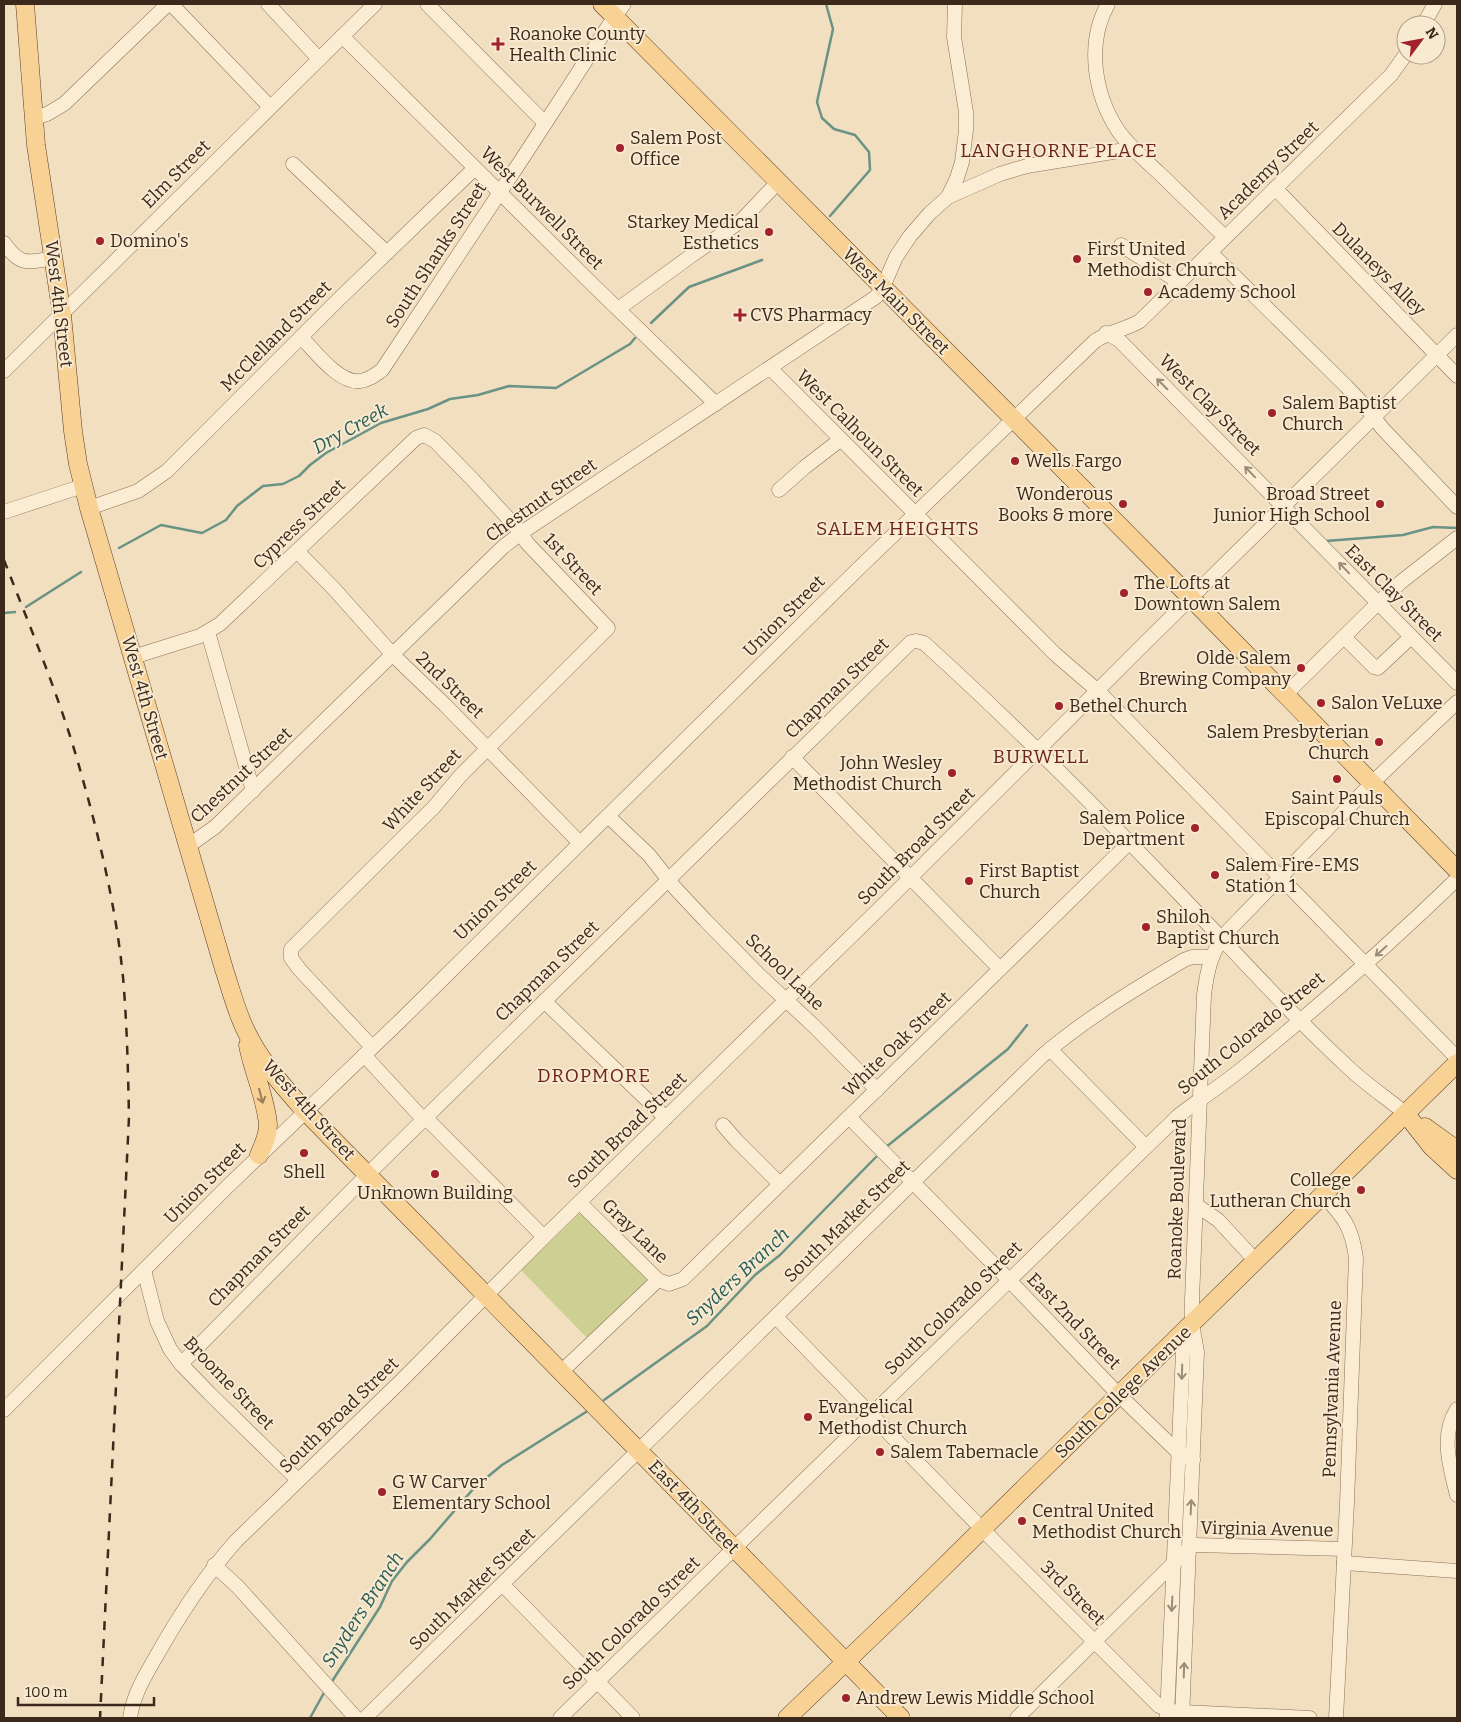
<svg xmlns="http://www.w3.org/2000/svg" width="1461" height="1722" font-family="Bitter,serif">
<style>
.green{fill:#cdd093}
.lines{fill:none;stroke-linecap:round;stroke-linejoin:round}
.stream{stroke:#6a9285;stroke-width:2.5}
.minor-casing{stroke:#8c7057;stroke-width:15}
.major-casing{stroke:#5a3e2b;stroke-width:19}
.minor{stroke:#fbedd4;stroke-width:14}
.major{stroke:#f8d295;stroke-width:18}
.rail{stroke:#3b291c;stroke-width:2.5;stroke-dasharray:9 9;stroke-linecap:butt}
.oneway{stroke:#9b8b78}
.oneway2{stroke:#9a7e58}
.poi-dot{fill:#a0222b;stroke:#f8ead1;stroke-width:2}
.labels{text-anchor:middle;stroke-width:4;stroke-linejoin:round;paint-order:stroke}
.poi-label{font-size:18px;fill:#3b291c;stroke:#f8ead1;text-anchor:start}
.street-label{font-size:18px;fill:#3b291c;stroke:#f8ead1}
.neighbourhood-label{font-size:19px;letter-spacing:1px;fill:#6b2418;stroke:#f8ead1}
.water-label{font-size:19px;font-style:italic;fill:#2a5c55;stroke:#f8ead1}
</style>
<rect width="100%" height="100%" fill="#f1dfc0"/>
<polygon class="green" points="580,1213 649,1281 589,1340 521,1270"/>
<g class="lines">
<g class="stream">
<polyline points="826,4 833,29 817,102 822,118 834,129 855,135 869,152 870,170 830,216"/>
<polyline points="651,323 689,287 762,260"/>
<polyline points="1326,541 1403,535 1433,527 1457,528"/>
<polyline points="119,548 161,525 202,533 226,520 237,506 263,486 283,484 299,476 310,465 326,453 381,423 428,409 450,399 478,395 509,386 556,388 630,344 635,338"/>
<polyline points="26,607 81,572"/>
<polyline points="4,613 15,612"/>
<polyline points="886,1147 1008,1049 1027,1025"/>
<polyline points="604,1400 707,1326 755,1275 780,1255 876,1157"/>
<polyline points="331,1683 380,1607 392,1581 407,1562 430,1539 474,1488 502,1465 586,1412"/>
<polyline points="310,1718 325,1691"/>
</g>
<defs>
<g id="minor">
<polyline points="173,4 175,8 270,107"/>
<polyline points="268,4 319,59"/>
<polyline points="427,4 545,123"/>
<path d="M1108,4C1086,43 1094,95 1119,132C1130,147 1145,160 1159,173C1181,194 1203,216 1225,237"/>
<polyline points="1423,25 1435,4"/>
<polyline points="342,36 592,284 716,404"/>
<polyline points="34,118 47,114 64,104 168,4"/>
<polyline points="293,164 387,253"/>
<polyline points="1275,188 1457,376"/>
<polyline points="948,197 1000,174 1027,166 1119,151 1132,147"/>
<path d="M4,243C21,267 27,262 54,258"/>
<polyline points="1121,245 1179,282"/>
<polyline points="1210,252 1346,386 1364,405 1383,429 1457,507"/>
<polyline points="618,309 688,258 742,220 778,182"/>
<polyline points="1106,333 1119,340 1457,683"/>
<path d="M301,337C315,351 339,384 360,381C369,380 375,375 382,370L524,156L607,28L624,4"/>
<polyline points="770,368 1055,654 1098,691 1457,1058"/>
<polyline points="4,371 375,4"/>
<polyline points="779,490 805,467 840,440"/>
<polyline points="89,508 138,491 167,471 340,298 475,168"/>
<polyline points="4,512 83,486"/>
<polyline points="297,551 335,590 393,655 445,705 580,843"/>
<polyline points="208,632 253,791"/>
<polyline points="1344,637 1374,667 1378,668 1411,637"/>
<polyline points="133,657 200,636 220,624 416,438 424,435 435,441 473,480 519,530 527,543 608,628 461,775 434,807 291,949 291,958 300,970 372,1047"/>
<polyline points="1285,695 1378,603 1401,582 1457,538"/>
<polyline points="792,757 1000,969"/>
<polyline points="608,816 649,855 675,888 705,920 760,976 815,1027 877,1090"/>
<polyline points="188,846 215,827 503,547 521,533 876,297 883,287 896,257 910,236 930,213 948,197 957,178 962,162 966,130 966,112 954,37 955,4"/>
<polyline points="544,1001 666,1118"/>
<polyline points="1050,1049 1146,1147"/>
<polyline points="364,1055 423,1119"/>
<polyline points="425,1117 544,1237"/>
<polyline points="849,1117 1009,1280 1119,1395 1179,1453 1193,1460"/>
<polyline points="723,1125 736,1140 780,1184"/>
<path d="M1324,1196C1344,1217 1352,1228 1356,1258L1347,1503L1336,1718"/>
<polyline points="580,1203 658,1280 669,1284 683,1279 1129,843"/>
<polyline points="1196,1205 1218,1220 1256,1261"/>
<polyline points="144,1270 157,1321 170,1349 181,1364 209,1393 298,1480"/>
<polyline points="776,1317 982,1529 1159,1706 1170,1711 1182,1712 1310,1718"/>
<path d="M181,1364L368,1174L911,642L916,641L924,643C1007,718 1087,798 1165,879C1226,942 1285,1009 1350,1069C1367,1085 1388,1099 1406,1114"/>
<polyline points="561,1372 658,1280"/>
<path d="M1457,1409C1440,1435 1450,1467 1457,1495"/>
<path d="M4,1410L228,1186L401,1020L857,570L1095,341C1109,331 1125,330 1140,321L1391,75L1406,54"/>
<polyline points="1344,1563 1457,1571"/>
<polyline points="214,1565 238,1587 356,1718"/>
<polyline points="503,1585 633,1718"/>
<polyline points="1167,1717 1183,1352 1191,1327"/>
<path d="M130,1718C133,1695 146,1674 157,1655C180,1614 205,1576 236,1541L400,1382L544,1237L880,908L1144,644L1457,335"/>
<path d="M365,1718L1042,1056C1085,1019 1135,989 1184,960L1192,957H1212"/>
<path d="M560,1718L1178,1116C1200,1099 1222,1085 1243,1068C1317,1008 1389,945 1457,879"/>
<polyline points="1017,1718 1189,1548 1195,1545 1344,1549"/>
<path d="M1182,1718L1197,1352L1192,1324V1300L1204,995C1207,971 1211,951 1227,932L1372,783L1457,702"/>
</g>
<g id="major">
<path d="M25,4L36,145L62,315L73,431L78,464L89,508L224,969C231,990 236,1011 246,1031C260,1061 283,1086 305,1111L901,1718"/>
<polyline points="602,4 1191,598 1457,870"/>
<path d="M248,1045C253,1072 266,1098 268,1125C268,1136 263,1146 259,1155"/>
<polyline points="1406,1114 1432,1147 1457,1170"/>
<polyline points="1425,1127 1457,1150"/>
<polyline points="787,1718 907,1603 1457,1063"/>
</g>
</defs>
<use href="#minor" class="minor-casing"/>
<use href="#major" class="major-casing"/>
<use href="#minor" class="minor"/>
<use href="#major" class="major"/>
<path class="rail" d="M4,560C31,630 61,700 81,773C100,840 116,908 123,977C127,1024 128,1070 129,1117L100,1718"/>
</g>
<defs><path id="oneway-shaft" d="M-6 0H5M1.5-3L5.5 0L1.5 3" fill="none" stroke-width="1.6" stroke-linecap="round" stroke-linejoin="round" transform="scale(1.25)"/></defs>
<g class="oneway">
<use href="#oneway-shaft" transform="translate(1162 384) rotate(-135)"/>
<use href="#oneway-shaft" transform="translate(1250 472) rotate(-134)"/>
<use href="#oneway-shaft" transform="translate(1344 568) rotate(-134)"/>
<use href="#oneway-shaft" transform="translate(1381 951) rotate(138)"/>
<use href="#oneway-shaft" transform="translate(1182 1372) rotate(92)"/>
<use href="#oneway-shaft" transform="translate(1191 1507) rotate(-87)"/>
<use href="#oneway-shaft" transform="translate(1172 1604) rotate(93)"/>
<use href="#oneway-shaft" transform="translate(1184 1670) rotate(-88)"/>
</g>
<use class="oneway2" href="#oneway-shaft" transform="translate(261 1096) rotate(75)"/>
<g class="poi-dot">
<path d="M495.5 36.5h5v5h5v5h-5v5h-5v-5h-5v-5h5z"/>
<circle cx="620" cy="148" r="5"/>
<circle cx="769" cy="232" r="5"/>
<circle cx="100" cy="241" r="5"/>
<circle cx="1077" cy="259" r="5"/>
<circle cx="1148" cy="292" r="5"/>
<path d="M737.5 307.5h5v5h5v5h-5v5h-5v-5h-5v-5h5z"/>
<circle cx="1272" cy="413" r="5"/>
<circle cx="1015" cy="461" r="5"/>
<circle cx="1123" cy="504" r="5"/>
<circle cx="1380" cy="504" r="5"/>
<circle cx="1124" cy="593" r="5"/>
<circle cx="1301" cy="668" r="5"/>
<circle cx="1321" cy="703" r="5"/>
<circle cx="1059" cy="706" r="5"/>
<circle cx="1379" cy="742" r="5"/>
<circle cx="952" cy="773" r="5"/>
<circle cx="1337" cy="779" r="5"/>
<circle cx="1195" cy="828" r="5"/>
<circle cx="1215" cy="875" r="5"/>
<circle cx="969" cy="881" r="5"/>
<circle cx="1146" cy="927" r="5"/>
<circle cx="304" cy="1153" r="5"/>
<circle cx="435" cy="1174" r="5"/>
<circle cx="1361" cy="1190" r="5"/>
<circle cx="808" cy="1417" r="5"/>
<circle cx="880" cy="1452" r="5"/>
<circle cx="382" cy="1492" r="5"/>
<circle cx="1022" cy="1521" r="5"/>
<circle cx="846" cy="1698" r="5"/>
</g>
<g class="labels">
<g class="poi-label">
<text x="509" y="40">Roanoke County<tspan x="509" dy="21">Health Clinic</tspan></text>
<text x="630" y="144">Salem Post<tspan x="630" dy="21">Office</tspan></text>
<text x="759" y="228" text-anchor="end">Starkey Medical<tspan x="759" dy="21">Esthetics</tspan></text>
<text x="110" y="247">Domino's</text>
<text x="1087" y="255">First United<tspan x="1087" dy="21">Methodist Church</tspan></text>
<text x="1158" y="298">Academy School</text>
<text x="750" y="321">CVS Pharmacy</text>
<text x="1282" y="409">Salem Baptist<tspan x="1282" dy="21">Church</tspan></text>
<text x="1025" y="467">Wells Fargo</text>
<text x="1113" y="500" text-anchor="end">Wonderous<tspan x="1113" dy="21">Books &amp; more</tspan></text>
<text x="1370" y="500" text-anchor="end">Broad Street<tspan x="1370" dy="21">Junior High School</tspan></text>
<text x="1134" y="589">The Lofts at<tspan x="1134" dy="21">Downtown Salem</tspan></text>
<text x="1291" y="664" text-anchor="end">Olde Salem<tspan x="1291" dy="21">Brewing Company</tspan></text>
<text x="1331" y="709">Salon VeLuxe</text>
<text x="1069" y="712">Bethel Church</text>
<text x="1369" y="738" text-anchor="end">Salem Presbyterian<tspan x="1369" dy="21">Church</tspan></text>
<text x="942" y="769" text-anchor="end">John Wesley<tspan x="942" dy="21">Methodist Church</tspan></text>
<text x="1337" y="804" text-anchor="middle">Saint Pauls<tspan x="1337" dy="21">Episcopal Church</tspan></text>
<text x="1185" y="824" text-anchor="end">Salem Police<tspan x="1185" dy="21">Department</tspan></text>
<text x="1225" y="871">Salem Fire-EMS<tspan x="1225" dy="21">Station 1</tspan></text>
<text x="979" y="877">First Baptist<tspan x="979" dy="21">Church</tspan></text>
<text x="1156" y="923">Shiloh<tspan x="1156" dy="21">Baptist Church</tspan></text>
<text x="304" y="1178" text-anchor="middle">Shell</text>
<text x="1351" y="1186" text-anchor="end">College<tspan x="1351" dy="21">Lutheran Church</tspan></text>
<text x="435" y="1199" text-anchor="middle">Unknown Building</text>
<text x="818" y="1413">Evangelical<tspan x="818" dy="21">Methodist Church</tspan></text>
<text x="890" y="1458">Salem Tabernacle</text>
<text x="392" y="1488">G W Carver<tspan x="392" dy="21">Elementary School</tspan></text>
<text x="1032" y="1517">Central United<tspan x="1032" dy="21">Methodist Church</tspan></text>
<text x="856" y="1704">Andrew Lewis Middle School</text>
</g>
<g class="street-label">
<text transform="translate(1268 170) rotate(-44)" y="6">Academy Street</text>
<text transform="translate(176 174) rotate(-45)" y="6">Elm Street</text>
<text transform="translate(542 208) rotate(45)" y="6">West Burwell Street</text>
<text transform="translate(436 255) rotate(-57)" y="6">South Shanks Street</text>
<text transform="translate(1379 269) rotate(45)" y="6">Dulaneys Alley</text>
<text transform="translate(896 301) rotate(45)" y="6">West Main Street</text>
<text transform="translate(59 304) rotate(83)" y="6">West 4th Street</text>
<text transform="translate(276 336) rotate(-45)" y="6">McClelland Street</text>
<text transform="translate(1210 405) rotate(45)" y="6">West Clay Street</text>
<text transform="translate(860 433) rotate(45)" y="6">West Calhoun Street</text>
<text transform="translate(541 500) rotate(-35)" y="6">Chestnut Street</text>
<text transform="translate(299 524) rotate(-44)" y="6">Cypress Street</text>
<text transform="translate(573 564) rotate(47)" y="6">1st Street</text>
<text transform="translate(1394 593) rotate(45)" y="6">East Clay Street</text>
<text transform="translate(784 616) rotate(-45)" y="6">Union Street</text>
<text transform="translate(450 685) rotate(44)" y="6">2nd Street</text>
<text transform="translate(837 688) rotate(-44)" y="6">Chapman Street</text>
<text transform="translate(145 698) rotate(74)" y="6">West 4th Street</text>
<text transform="translate(241 775) rotate(-43)" y="6">Chestnut Street</text>
<text transform="translate(422 790) rotate(-47)" y="6">White Street</text>
<text transform="translate(916 846) rotate(-45)" y="6">South Broad Street</text>
<text transform="translate(495 900) rotate(-44)" y="6">Union Street</text>
<text transform="translate(547 971) rotate(-44)" y="6">Chapman Street</text>
<text transform="translate(785 972) rotate(44)" y="6">School Lane</text>
<text transform="translate(1251 1033) rotate(-39)" y="6">South Colorado Street</text>
<text transform="translate(897 1044) rotate(-44)" y="6">White Oak Street</text>
<text transform="translate(309 1110) rotate(48)" y="6">West 4th Street</text>
<text transform="translate(627 1130) rotate(-44)" y="6">South Broad Street</text>
<text transform="translate(205 1183) rotate(-45)" y="6">Union Street</text>
<text transform="translate(1177 1199) rotate(-88)" y="6">Roanoke Boulevard</text>
<text transform="translate(847 1221) rotate(-44)" y="6">South Market Street</text>
<text transform="translate(635 1231) rotate(44)" y="6">Gray Lane</text>
<text transform="translate(259 1256) rotate(-45)" y="6">Chapman Street</text>
<text transform="translate(953 1308) rotate(-44)" y="6">South Colorado Street</text>
<text transform="translate(1074 1321) rotate(46)" y="6">East 2nd Street</text>
<text transform="translate(229 1383) rotate(46)" y="6">Broome Street</text>
<text transform="translate(1332 1389) rotate(-88)" y="6">Pennsylvania Avenue</text>
<text transform="translate(1123 1392) rotate(-44)" y="6">South College Avenue</text>
<text transform="translate(339 1415) rotate(-44)" y="6">South Broad Street</text>
<text transform="translate(694 1507) rotate(46)" y="6">East 4th Street</text>
<text transform="translate(1267 1529) rotate(1)" y="6">Virginia Avenue</text>
<text transform="translate(472 1589) rotate(-44)" y="6">South Market Street</text>
<text transform="translate(1073 1593) rotate(45)" y="6">3rd Street</text>
<text transform="translate(631 1623) rotate(-44)" y="6">South Colorado Street</text>
</g>
<g class="neighbourhood-label">
<text x="1059" y="157">LANGHORNE PLACE</text>
<text x="898" y="535">SALEM HEIGHTS</text>
<text x="1041" y="763">BURWELL</text>
<text x="594" y="1082">DROPMORE</text>
</g>
<g class="water-label">
<text transform="translate(350 428) rotate(-29)" y="7">Dry Creek</text>
<text transform="translate(737 1276) rotate(-43)" y="7">Snyders Branch</text>
<text transform="translate(362 1609) rotate(-57)" y="7">Snyders Branch</text>
</g>
</g>
<rect width="1461" height="1722" fill="none" stroke="#3b291c" stroke-width="10"/>
<g transform="translate(1421 40) rotate(58)"><circle r="24" fill="#f8ead1" stroke="#ac9d89"/>
<path d="M0-4L9 19L0 12L-9 19Z" fill="#a0222b"/>
<text y="-8" font-size="14" font-weight="bold" text-anchor="middle" fill="#3b291c">N</text>
</g>
<path d="M18 1697v8h136v-8" fill="none" stroke="#3b291c" stroke-width="2.5"/>
<text x="25" y="1697" font-size="15" fill="#3b291c" stroke="#f8ead1" stroke-width="4" paint-order="stroke">100 m</text>
</svg>
